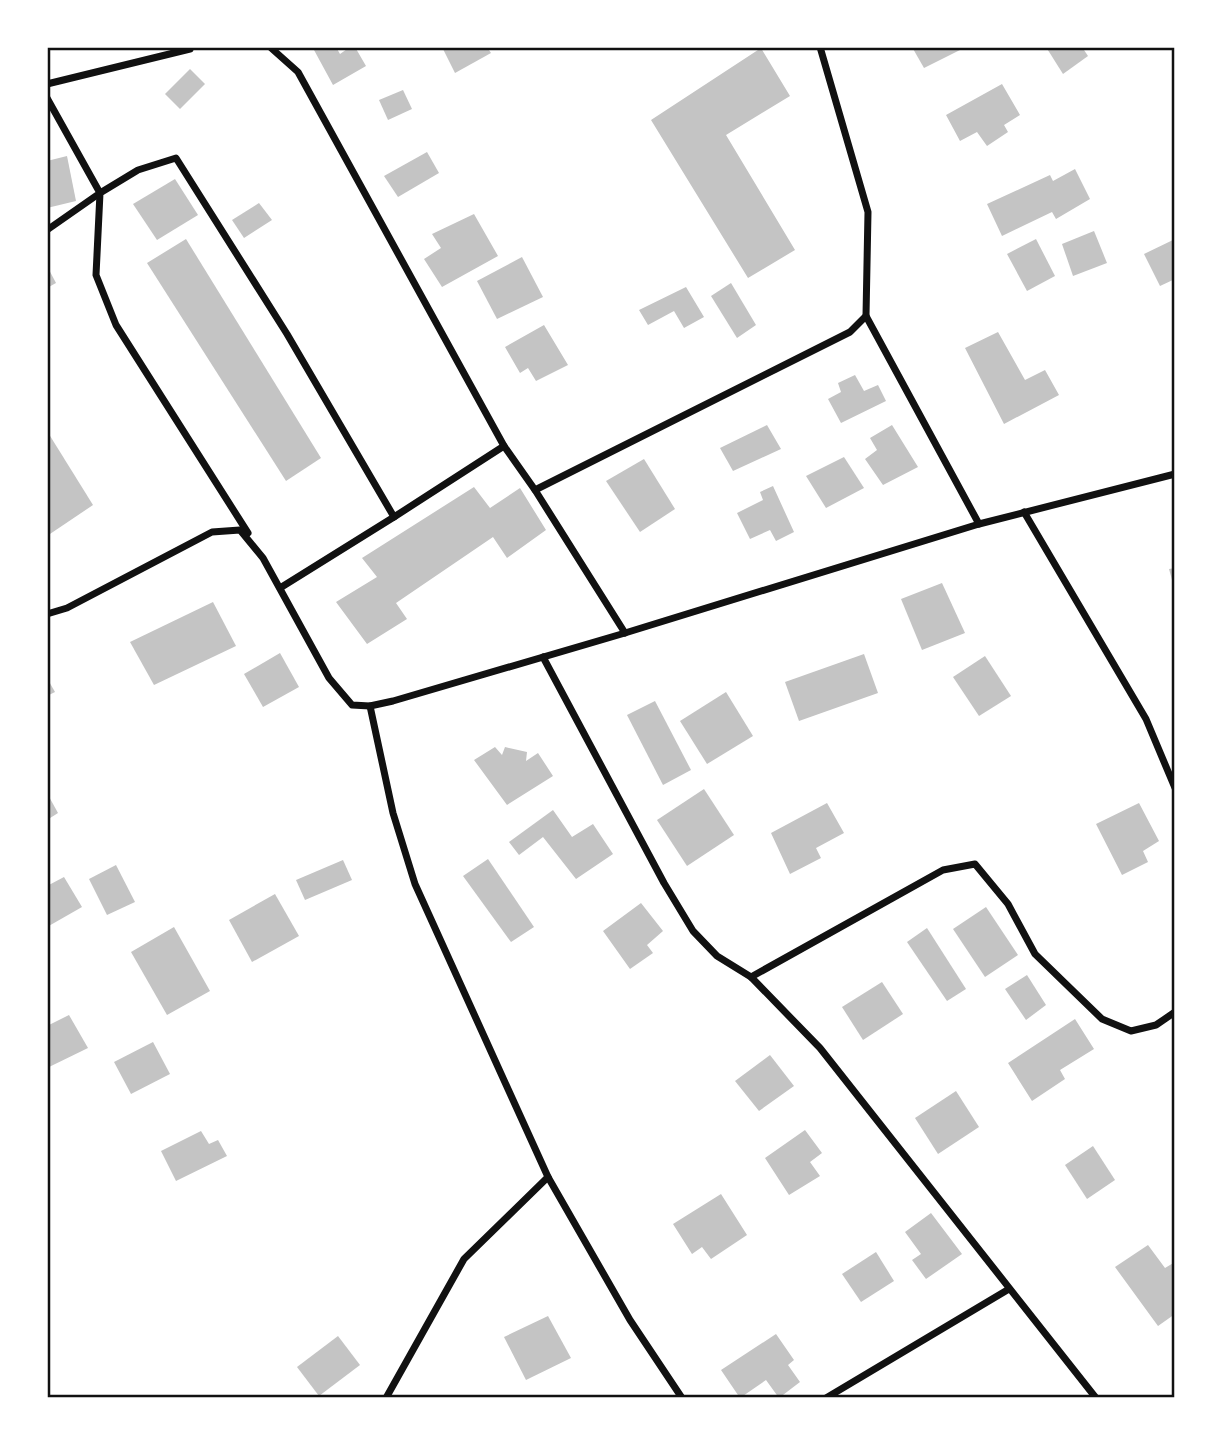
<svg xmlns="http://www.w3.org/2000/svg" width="1222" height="1445" font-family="Commissioner,sans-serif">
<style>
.building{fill:#c4c4c4}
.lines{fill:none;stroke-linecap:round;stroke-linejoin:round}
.minor{stroke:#111;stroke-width:7}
.neatline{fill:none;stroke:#111;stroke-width:2.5}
</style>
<rect width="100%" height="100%" fill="#fff"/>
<g class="building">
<polygon points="319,47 336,47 340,54 350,47 355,47 366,66 333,85 314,50"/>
<polygon points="442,47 487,47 491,53 455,73"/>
<polygon points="912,47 966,47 924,68"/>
<polygon points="1046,47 1082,47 1088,56 1063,74"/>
<polygon points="761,48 790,96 726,135 795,250 748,278 651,120"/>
<polygon points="190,69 205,84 180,109 165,94"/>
<polygon points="1002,84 1020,115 1004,125 1008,132 987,146 977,132 960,141 946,115"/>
<polygon points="403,90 412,109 388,120 379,100"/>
<polygon points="427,152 439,173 398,197 384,176"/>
<polygon points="67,156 76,201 47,208 47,161"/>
<polygon points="1075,169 1090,199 1056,219 1052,212 1002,236 987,204 1050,175 1053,181"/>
<polygon points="175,179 198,215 157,240 133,204"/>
<polygon points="259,203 272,220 244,238 232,220"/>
<polygon points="474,214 498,256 442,287 424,259 441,248 432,234"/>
<polygon points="1094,231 1107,263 1073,276 1062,244"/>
<polygon points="186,239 321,458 286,481 147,263"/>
<polygon points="1036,239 1055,276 1027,291 1007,254"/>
<polygon points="1175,239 1175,279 1160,286 1144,254"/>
<polygon points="522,257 543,297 497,319 477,281"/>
<polygon points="47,266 56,283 47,288"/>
<polygon points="731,283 756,325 737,338 711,296"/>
<polygon points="686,287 704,317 684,328 674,311 648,325 639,310"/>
<polygon points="544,325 568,365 536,381 528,368 520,373 505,347"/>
<polygon points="998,332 1025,380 1045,370 1059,395 1004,424 965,348"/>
<polygon points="855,375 864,391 878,385 886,401 841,423 828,399 841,392 838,383"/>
<polygon points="767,425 781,449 733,471 720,448"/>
<polygon points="892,425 918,467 883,485 865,459 877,450 870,438"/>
<polygon points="47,431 93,505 47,536"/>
<polygon points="844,457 864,488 826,508 806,476"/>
<polygon points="644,459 675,509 640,532 606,481"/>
<polygon points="773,486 794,532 776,541 770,530 750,539 737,513 763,500 760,492"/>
<polygon points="474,487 490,508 520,488 546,530 507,558 493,537 396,603 407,619 367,644 336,602 377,577 362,558"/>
<polygon points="1175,568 1175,587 1174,587 1169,569"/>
<polygon points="942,583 965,633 922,650 901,599"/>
<polygon points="213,602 236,646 154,685 130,642"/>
<polygon points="280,653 299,687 263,707 244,674"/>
<polygon points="864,654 878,693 799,721 785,682"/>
<polygon points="985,656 1011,696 979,716 953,677"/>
<polygon points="47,678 55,692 47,696"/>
<polygon points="726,692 753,736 707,764 680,721"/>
<polygon points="655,701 691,770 663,785 627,715"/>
<polygon points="495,747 502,755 505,747 527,752 526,761 538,753 553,776 507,805 474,760"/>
<polygon points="704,789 734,835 687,866 657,820"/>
<polygon points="47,793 58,813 47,820"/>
<polygon points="827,803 844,833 816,848 821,858 790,874 771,833"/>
<polygon points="1139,803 1159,841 1143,851 1148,862 1122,875 1096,824"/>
<polygon points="553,810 572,837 593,824 613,854 576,879 543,837 519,855 509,842"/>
<polygon points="488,859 534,927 511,942 463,876"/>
<polygon points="343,860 352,880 305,900 296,880"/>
<polygon points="116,865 135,902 107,915 89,879"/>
<polygon points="64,877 82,907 47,927 47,886"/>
<polygon points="275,894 299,936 252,962 229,920"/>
<polygon points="641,903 663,931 647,945 653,953 630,969 603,931"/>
<polygon points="986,907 1018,955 985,977 953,929"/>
<polygon points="174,927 210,991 167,1015 131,952"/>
<polygon points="927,928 966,989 947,1001 907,942"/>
<polygon points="1027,975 1046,1005 1026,1020 1005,989"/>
<polygon points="882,982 903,1014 863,1040 842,1007"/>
<polygon points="69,1015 88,1048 47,1068 47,1026"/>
<polygon points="1075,1019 1094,1049 1060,1070 1065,1079 1032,1101 1008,1063"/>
<polygon points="153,1042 170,1074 131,1094 114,1062"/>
<polygon points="770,1055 794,1086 759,1111 735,1081"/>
<polygon points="956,1091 979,1127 938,1154 915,1118"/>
<polygon points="805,1130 822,1153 810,1162 820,1176 789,1195 765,1158"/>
<polygon points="201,1131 209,1144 218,1140 227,1156 176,1181 161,1151"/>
<polygon points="1093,1146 1115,1180 1087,1199 1065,1165"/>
<polygon points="721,1194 747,1235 711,1259 702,1247 692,1254 673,1224"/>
<polygon points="931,1213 962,1254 926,1279 912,1260 921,1254 905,1232"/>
<polygon points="1148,1245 1165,1268 1175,1262 1175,1314 1158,1326 1115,1267"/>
<polygon points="876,1252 894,1281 861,1302 842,1274"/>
<polygon points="548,1316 571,1358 526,1380 504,1337"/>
<polygon points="776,1334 794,1360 788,1365 800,1382 779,1398 766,1380 740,1398 721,1370"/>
<polygon points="338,1336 360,1365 319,1396 297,1367"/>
</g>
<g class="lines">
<g class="minor">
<polyline points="270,47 298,72 504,446 535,490 850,332 866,316"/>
<polyline points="820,47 868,212 866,316 979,524"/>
<polyline points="47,84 190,49"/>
<polyline points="47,98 100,193 47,230"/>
<polyline points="535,490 625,633"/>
<polyline points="1024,512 1146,719 1175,788"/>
<polyline points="248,533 116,325 96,275 100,193 138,170 176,158 287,334 394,517 504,446"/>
<polyline points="280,588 394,517"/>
<polyline points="47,614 67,608 212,532 240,530 263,558 329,678 352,705 370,706 393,701 625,633 979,524 1175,474"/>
<polyline points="543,657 664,883 693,931 717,956 751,977 820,1048 1096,1398"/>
<polyline points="370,706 393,813 415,884 513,1100 548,1177 630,1320 682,1398"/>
<polyline points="751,977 943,870 975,864 1008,904 1035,954 1102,1019 1131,1031 1156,1025 1175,1012"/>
<polyline points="386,1398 464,1259 548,1177"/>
<polyline points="826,1398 1009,1289"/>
</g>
</g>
<rect width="1222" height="1445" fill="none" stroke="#ffffff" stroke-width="98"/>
<rect x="49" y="49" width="1124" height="1347" class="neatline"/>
</svg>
